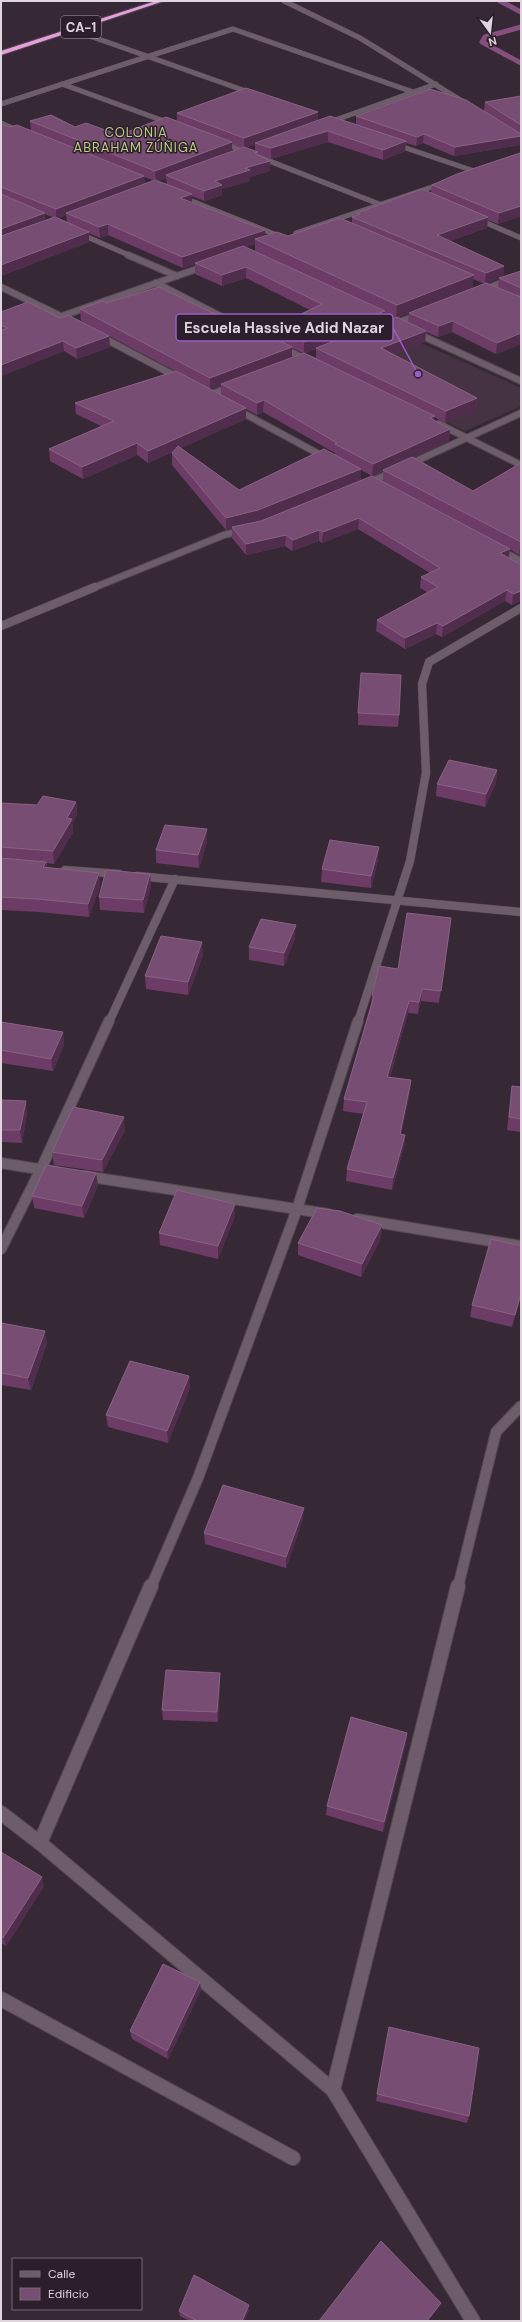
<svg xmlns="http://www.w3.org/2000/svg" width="522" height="2322" font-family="'DM Sans',sans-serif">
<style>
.built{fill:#453242}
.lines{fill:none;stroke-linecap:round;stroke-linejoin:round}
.stream{stroke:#85507e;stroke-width:5}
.street-far4-casing{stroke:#544752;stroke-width:5.5}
.street-far3-casing{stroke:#544752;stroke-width:8}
.street-far2-casing{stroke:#544752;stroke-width:9}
.street-far1-casing{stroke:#544752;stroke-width:12}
.street-casing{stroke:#544752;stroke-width:16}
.highway-casing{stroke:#544752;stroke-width:2}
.street-far4{stroke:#6d5c6a;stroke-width:5}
.street-far3{stroke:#6d5c6a;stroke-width:6}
.street-far2{stroke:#6d5c6a;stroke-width:8}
.street-far1{stroke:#6d5c6a;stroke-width:10}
.street{stroke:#6d5c6a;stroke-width:14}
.highway{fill:#e59fdb;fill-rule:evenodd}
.wall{fill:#6c3c66;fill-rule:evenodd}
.shaded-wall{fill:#512d4d}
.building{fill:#784d73;stroke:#886283}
.labels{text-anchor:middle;stroke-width:3;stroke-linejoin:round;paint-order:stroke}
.shield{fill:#2d1e2b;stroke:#aa9ea8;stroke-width:1}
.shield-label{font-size:13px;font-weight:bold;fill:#dfd5dd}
.far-neighbourhood-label{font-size:13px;letter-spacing:1px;fill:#bbd086;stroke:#2d1e2b}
.leader{fill:none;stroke:#995fc8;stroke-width:1.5}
.callout-dot{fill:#995fc8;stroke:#2d1e2b;stroke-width:1.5}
.callout{fill:#2d1e2b;stroke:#995fc8;stroke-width:1.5}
.callout-label{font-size:15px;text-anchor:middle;font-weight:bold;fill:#dfd5dd}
</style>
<rect width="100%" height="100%" fill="#372835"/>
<polygon class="built" points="394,331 521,388 521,406 465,431 318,360"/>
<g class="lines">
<g class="stream">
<polyline points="500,1 521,12"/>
<polyline points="521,27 485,37 482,42 521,63"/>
</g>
<defs>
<g id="street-far4">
<polyline points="284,1 360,38 465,103"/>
<polyline points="73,30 254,94"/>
<polyline points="62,84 172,124"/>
<polyline points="1,104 233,29 413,92"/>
<polyline points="1,123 21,132"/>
<polyline points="327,123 436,84"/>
<polyline points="221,142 379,204"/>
<polyline points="394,144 477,172"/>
<polyline points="179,196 284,238"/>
<polyline points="475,218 521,238"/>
<polyline points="78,233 131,256"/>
<polyline points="296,233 444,183"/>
</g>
<g id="street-far3">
<polyline points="128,255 177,276"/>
<polyline points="156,283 261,337"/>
<polyline points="1,287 75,323"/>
<polyline points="481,291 521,275"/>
<polyline points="62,316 208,265"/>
<polyline points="391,325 421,314"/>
<polyline points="414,332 521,381"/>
<polyline points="98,335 181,379"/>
<polyline points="281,347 309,361"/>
<polyline points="210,395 234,385"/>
<polyline points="234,408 328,459"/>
<polyline points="439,424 521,465"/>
<polyline points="366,484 521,413"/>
<polyline points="498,549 521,561"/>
<polyline points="93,588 224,535 245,530"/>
</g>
<g id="street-far2">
<polyline points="1,626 95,587"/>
<polyline points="65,870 119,874"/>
<polyline points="137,876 521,912"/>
<polyline points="109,1022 175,879"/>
<polyline points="358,1022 410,861 426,773 422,684 429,662 521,608"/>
</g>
<g id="street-far1">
<polyline points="1,1163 57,1172"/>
<polyline points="85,1176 328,1214"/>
<polyline points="357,1219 521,1246"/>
<polyline points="1,1249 41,1169 109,1021"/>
<polyline points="151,1587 198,1478 297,1209 358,1021"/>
<polyline points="458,1587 496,1432 521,1406"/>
</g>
<g id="street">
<polyline points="1,1813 40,1843 333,2090 473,2321"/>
<polyline points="40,1843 151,1586"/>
<polyline points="1,1999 293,2158"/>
<polyline points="333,2090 458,1586"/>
</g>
<polygon id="highway" points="156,1 164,1 1,55 1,51"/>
</defs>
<use href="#street-far4" class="street-far4-casing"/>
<use href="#street-far3" class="street-far3-casing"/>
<use href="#street-far2" class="street-far2-casing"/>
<use href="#street-far1" class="street-far1-casing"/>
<use href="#street" class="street-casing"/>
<use href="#highway" class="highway-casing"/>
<use href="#street-far4" class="street-far4"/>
<use href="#street-far3" class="street-far3"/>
<use href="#street-far2" class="street-far2"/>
<use href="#street-far1" class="street-far1"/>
<use href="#street" class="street"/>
<use href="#highway" class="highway"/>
</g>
<g class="wall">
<path d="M521,96V145L454,156L423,143L416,146L406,143L405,151L383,160L328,142L271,159L258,154V155L270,171L250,177V181L222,189V195L204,201L192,196V202L265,230V236H288L352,223V217L357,215V213L431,193L432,185L521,153V216L498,224L488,220L487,228L450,241L504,266L503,277L486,283L498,288L499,278L521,271V344L496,354L452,332L438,337L426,332L425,342L393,354L477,398L476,410L445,423L434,417V420L450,429L449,441L414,457L473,491L521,463V554L519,555L510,549L509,558L521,565L512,605L505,601L442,637L436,634L405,649L376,631L377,620L427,592L420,588L421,577L430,573L358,529L322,543L319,541L292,551L285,546L246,555L232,538V528L226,530L172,465V453L173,452L148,463L137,455L83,479L50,461L49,449L101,426L76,414L75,403L175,371L81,321L80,309L106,303L274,338V327L310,310L246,278L222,286L195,274V264L183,268L108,235L100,238L89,233V242L1,276V124L9,127L31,130L30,121L75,127L119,135L177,122V113L318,112V120L356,124V116L484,111L485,102ZM232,144L241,148L232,151ZM255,144V151L246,148ZM144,177L153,180L145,184ZM166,178L167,184L158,181ZM45,214L54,218L45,221ZM66,215L67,222L58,218ZM255,244V251L246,247ZM473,279L485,284L472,289ZM385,313L395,318L384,322ZM409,313L408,322L398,317ZM292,348L303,353L292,357ZM316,349V358L305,353ZM221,386V395L211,389ZM246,409L257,415L263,412L335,453V455L239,490L181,448L246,419ZM361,470L372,476L361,481ZM383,471V481L373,476Z"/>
<polygon points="1,312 60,318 109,336 110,347 77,359 64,351 1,376"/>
<polygon points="358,713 399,715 398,727 358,725"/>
<polygon points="497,770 496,783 485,807 436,796 437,784"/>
<polygon points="76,802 77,815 73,822 73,832 54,864 47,863 47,868 99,873 100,886 89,917 39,912 1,910 1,803 37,805"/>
<polygon points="207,842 199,868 156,863 156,850"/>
<polygon points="378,860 371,888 321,882 322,869"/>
<polygon points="150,874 151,886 144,913 100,910 99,897"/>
<polygon points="450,930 439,1003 421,1001 418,1014 408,1013 390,1077 411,1080 410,1092 401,1135 405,1135 404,1147 392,1190 346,1181 347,1169 363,1114 343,1111 344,1099 371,1004 372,995 398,969"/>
<polygon points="295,938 284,966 249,960 249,947"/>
<polygon points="203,955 188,995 146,989 145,976"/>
<polygon points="1,1022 63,1032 64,1045 53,1071 1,1063"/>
<polygon points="512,1086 521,1087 521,1132 507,1130"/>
<polygon points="1,1100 27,1113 22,1143 1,1142"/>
<polygon points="125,1130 103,1172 54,1165 52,1152"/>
<polygon points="96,1173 98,1185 84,1218 34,1208 32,1196"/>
<polygon points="235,1204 235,1216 218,1259 160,1245 159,1233"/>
<polygon points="381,1238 361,1277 298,1255 298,1243"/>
<polygon points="521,1296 512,1327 470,1317 472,1305"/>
<polygon points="1,1323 47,1343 31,1390 1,1385"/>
<polygon points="189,1376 190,1388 168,1443 108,1427 106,1415"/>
<polygon points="303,1519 286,1568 205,1544 204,1533"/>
<polygon points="220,1673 220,1684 218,1722 163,1720 162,1710"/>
<polygon points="407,1733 406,1743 383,1832 326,1815 327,1806"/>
<polygon points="1,1852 44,1886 6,1946 1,1943"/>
<polygon points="201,1990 168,2059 132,2039 130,2031"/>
<polygon points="389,2027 469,2116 467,2123 376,2101"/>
<polygon points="249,2310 244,2321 190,2321 180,2316 179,2311"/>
</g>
<g class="shaded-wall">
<polygon points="318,112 318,122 255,143 255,144 244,149 244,138"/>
<polygon points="328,131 328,142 271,159 271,148"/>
<polygon points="424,134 423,143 416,146 417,137"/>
<polygon points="521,136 521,145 454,156 455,147"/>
<polygon points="406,141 405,151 383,160 383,150"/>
<polygon points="232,142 232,153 166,175 166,178 156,182 155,171"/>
<polygon points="270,161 270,171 250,177 250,181 222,189 222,195 204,201 204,191 215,181 245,168"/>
<polygon points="144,176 145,186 66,213 66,215 56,219 56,209"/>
<polygon points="192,194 192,205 180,198"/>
<polygon points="521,201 521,216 498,224 499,213"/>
<polygon points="45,213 46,223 1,240 1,229"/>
<polygon points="488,217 487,228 436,246 437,235"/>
<polygon points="108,224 108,235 100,238 99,227"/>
<polygon points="265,230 265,240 255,239 255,244 196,264 195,263 195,264 183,268 182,257"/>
<polygon points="89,232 89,242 1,276 1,265"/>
<polygon points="504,266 503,277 485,284 486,273"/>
<polygon points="246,267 246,278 222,286 222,275"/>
<polygon points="474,275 472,289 396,318 397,305"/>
<polygon points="385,311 384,323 316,348 316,349 304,354 304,342"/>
<polygon points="453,321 452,332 438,337 439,326"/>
<polygon points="426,331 425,342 380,359 381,348"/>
<polygon points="521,333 521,344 496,354 497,343"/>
<polygon points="109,336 110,347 77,359 76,348"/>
<polygon points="63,341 64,351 1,376 1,365"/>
<polygon points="292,347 292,358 221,384 221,386 210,390 210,378"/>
<polygon points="477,398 476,410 445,423 446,411"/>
<polygon points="264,400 263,412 257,415 257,403"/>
<polygon points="246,408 246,419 148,463 148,451"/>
<polygon points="435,416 434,428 430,418"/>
<polygon points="450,429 449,441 385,470 383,470 383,471 372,476 373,464"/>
<polygon points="137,443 137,455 83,479 82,467"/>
<polygon points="361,469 361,481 258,522 232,527 232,528 226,530 226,518"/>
<polygon points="359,518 358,529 322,543 323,532"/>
<polygon points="319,530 319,541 292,551 293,540"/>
<polygon points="286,535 285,546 246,555 246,544"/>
<polygon points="521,542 521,554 519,555"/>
<polygon points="510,549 508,560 500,553"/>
<polygon points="507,590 505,601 442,637 443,626"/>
<polygon points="521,591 521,601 512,605 513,594"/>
<polygon points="437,623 436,634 405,649 405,638"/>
<polygon points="497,770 496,783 485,807 486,794"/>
<polygon points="76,802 77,815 73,822 73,832 54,864 53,851 67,818"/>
<polygon points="207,829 207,842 199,868 198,855"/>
<polygon points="379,847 378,860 371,888 371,876"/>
<polygon points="46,862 48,874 43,867"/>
<polygon points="99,873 100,886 89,917 88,904"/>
<polygon points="150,874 151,886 144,913 143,900"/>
<polygon points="451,918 450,930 439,1003 441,991"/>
<polygon points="296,925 295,938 284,966 284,953"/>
<polygon points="202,942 203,955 188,995 188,982"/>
<polygon points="422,989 421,1001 418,1014 419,1002"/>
<polygon points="409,1001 408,1013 386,1089 387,1077"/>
<polygon points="63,1032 64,1045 53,1071 51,1059"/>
<polygon points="411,1080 410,1092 399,1146 400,1134"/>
<polygon points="26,1101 27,1113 22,1143 20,1130"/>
<polygon points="124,1117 125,1130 103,1172 102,1160"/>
<polygon points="405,1135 404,1147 392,1190 393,1178"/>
<polygon points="96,1173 98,1185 84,1218 82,1206"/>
<polygon points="235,1204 235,1216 218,1259 218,1246"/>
<polygon points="382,1225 381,1238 361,1277 362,1264"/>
<polygon points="521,1293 521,1296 512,1327 515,1315"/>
<polygon points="45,1331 47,1343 31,1390 28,1378"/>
<polygon points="189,1376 190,1388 168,1443 167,1431"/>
<polygon points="304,1508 303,1519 286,1568 286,1557"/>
<polygon points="220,1673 220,1684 218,1722 217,1712"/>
<polygon points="407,1733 406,1743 383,1832 384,1822"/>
<polygon points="42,1877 44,1886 6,1946 3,1938"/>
<polygon points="200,1982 201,1990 168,2059 167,2051"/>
<polygon points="441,2303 438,2308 428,2321 427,2321"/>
<polygon points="249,2305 249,2310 244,2321 242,2321"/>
</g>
<g class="building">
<polygon points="246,88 318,112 244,138 177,113"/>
<polygon points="430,89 466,100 521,134 521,136 455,147 424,134 417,137 356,116"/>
<polygon points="521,96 521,125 485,102"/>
<polygon points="51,115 75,127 86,123 119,135 166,117 232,142 155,171 30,121"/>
<polygon points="330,116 406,141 383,150 328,131 271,148 255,143"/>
<polygon points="1,124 9,127 17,125 144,176 56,209 1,187"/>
<polygon points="244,147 258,152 254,153 270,161 245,168 250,170 215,181 222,185 204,191 166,175"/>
<polygon points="520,153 521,153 521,201 520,201 521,201 521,206 499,213 432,185 457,174"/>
<polygon points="155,180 192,194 180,198 265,230 182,257 108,224 99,227 66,213"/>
<polygon points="422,189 488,217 437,235 504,266 486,273 352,217 360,214 357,213"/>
<polygon points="1,194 45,213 1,229"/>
<polygon points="55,217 89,232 1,265 1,236"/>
<polygon points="340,218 474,275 397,305 255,239 277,232 288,236"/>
<polygon points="243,246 385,311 304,342 274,327 322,304 246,267 222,275 195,263"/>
<polygon points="521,271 521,288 499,278"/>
<polygon points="486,283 521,297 521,333 497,343 453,321 439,326 409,313"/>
<polygon points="159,287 258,335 263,332 292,347 210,378 80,309 103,301 106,303"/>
<polygon points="28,302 60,318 68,315 109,336 76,348 63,341 1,365 1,331 8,328 1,325 1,312"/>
<polygon points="397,317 426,331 381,348 477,398 446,411 316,348"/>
<polygon points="304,353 435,416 430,418 450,429 373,464 335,444 337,443 264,400 257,403 221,384"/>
<polygon points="176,371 246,408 148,451 137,443 82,467 49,449 114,421 75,403"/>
<polygon points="178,446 239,490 324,449 361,469 258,510 226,518 172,453"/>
<polygon points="412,457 473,491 521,463 521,542 383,470"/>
<polygon points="372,476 510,549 500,553 521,565 521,591 513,594 507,590 443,626 437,623 405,638 377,620 438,587 421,577 440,568 359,518 323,532 319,530 293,540 286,535 246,544 232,527 261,521"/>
<polygon points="361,673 401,675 399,715 358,713"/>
<polygon points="449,760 497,770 486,794 437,784"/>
<polygon points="43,796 76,802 67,818 72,819 53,851 1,847 1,803 37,805"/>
<polygon points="165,825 207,829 198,855 156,850"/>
<polygon points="330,840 379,847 371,876 322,869"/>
<polygon points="1,858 46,862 43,867 99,873 88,904 37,899 1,897"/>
<polygon points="106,870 150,874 143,900 99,897"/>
<polygon points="407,913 451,918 441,991 422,989 419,1002 409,1001 387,1077 411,1080 400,1134 405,1135 393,1178 347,1169 367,1102 344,1099 374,996 372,995 379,966 398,969"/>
<polygon points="261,919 296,925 284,953 249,947"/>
<polygon points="161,936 202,942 188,982 145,976"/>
<polygon points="1,1022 63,1032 51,1059 1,1050"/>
<polygon points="512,1086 521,1087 521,1119 509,1117"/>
<polygon points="1,1100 26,1101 20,1130 1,1130"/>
<polygon points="73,1107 124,1117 102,1160 52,1152"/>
<polygon points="46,1165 96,1173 82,1206 32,1196"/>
<polygon points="177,1190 235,1204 218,1246 159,1233"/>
<polygon points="317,1208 340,1211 382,1225 362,1264 298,1243"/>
<polygon points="491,1239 521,1246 521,1293 515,1315 472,1305"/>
<polygon points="1,1323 45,1331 28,1378 1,1373"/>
<polygon points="130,1361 189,1376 167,1431 106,1415"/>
<polygon points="223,1485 304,1508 286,1557 204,1533"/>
<polygon points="166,1670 220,1673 217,1712 162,1710"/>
<polygon points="351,1717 407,1733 384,1822 327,1806"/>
<polygon points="1,1852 42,1877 3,1938 1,1936"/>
<polygon points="163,1964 200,1982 167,2051 130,2031"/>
<polygon points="389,2027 479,2048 469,2116 377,2094"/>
<polygon points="381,2241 441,2303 427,2321 319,2321"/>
<polygon points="194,2275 249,2305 242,2321 197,2321 179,2311"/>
</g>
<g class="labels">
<rect class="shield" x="61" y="16" width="40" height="22" rx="3"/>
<g class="shield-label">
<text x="81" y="32">CA-1</text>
</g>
<g class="far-neighbourhood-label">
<text x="136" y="137">COLONIA<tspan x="136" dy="15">ABRAHAM ZÚÑIGA</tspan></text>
</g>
</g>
<path class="leader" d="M418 374L393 328"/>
<circle class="callout-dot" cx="418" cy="374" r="4"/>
<rect class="callout" x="176" y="314" width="217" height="27" rx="4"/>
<g class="callout-label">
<text x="284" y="333">Escuela Hassive Adid Nazar</text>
</g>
<rect width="522" height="2322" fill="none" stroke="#dfd5dd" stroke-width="4"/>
<rect x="12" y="2258" width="130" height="52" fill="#2d1e2b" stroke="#746772"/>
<rect x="20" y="2271" width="20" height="6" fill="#6d5c6a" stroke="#746772"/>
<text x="48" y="2278" font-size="12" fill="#dfd5dd">Calle</text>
<rect x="20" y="2288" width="20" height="12" fill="#784d73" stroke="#746772"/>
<text x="48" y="2298" font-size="12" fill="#dfd5dd">Edificio</text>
<g transform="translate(490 32) rotate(165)" stroke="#2d1e2b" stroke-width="3" paint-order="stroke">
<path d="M0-3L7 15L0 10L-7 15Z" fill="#dfd5dd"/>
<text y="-6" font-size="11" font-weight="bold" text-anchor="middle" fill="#dfd5dd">N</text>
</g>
</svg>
